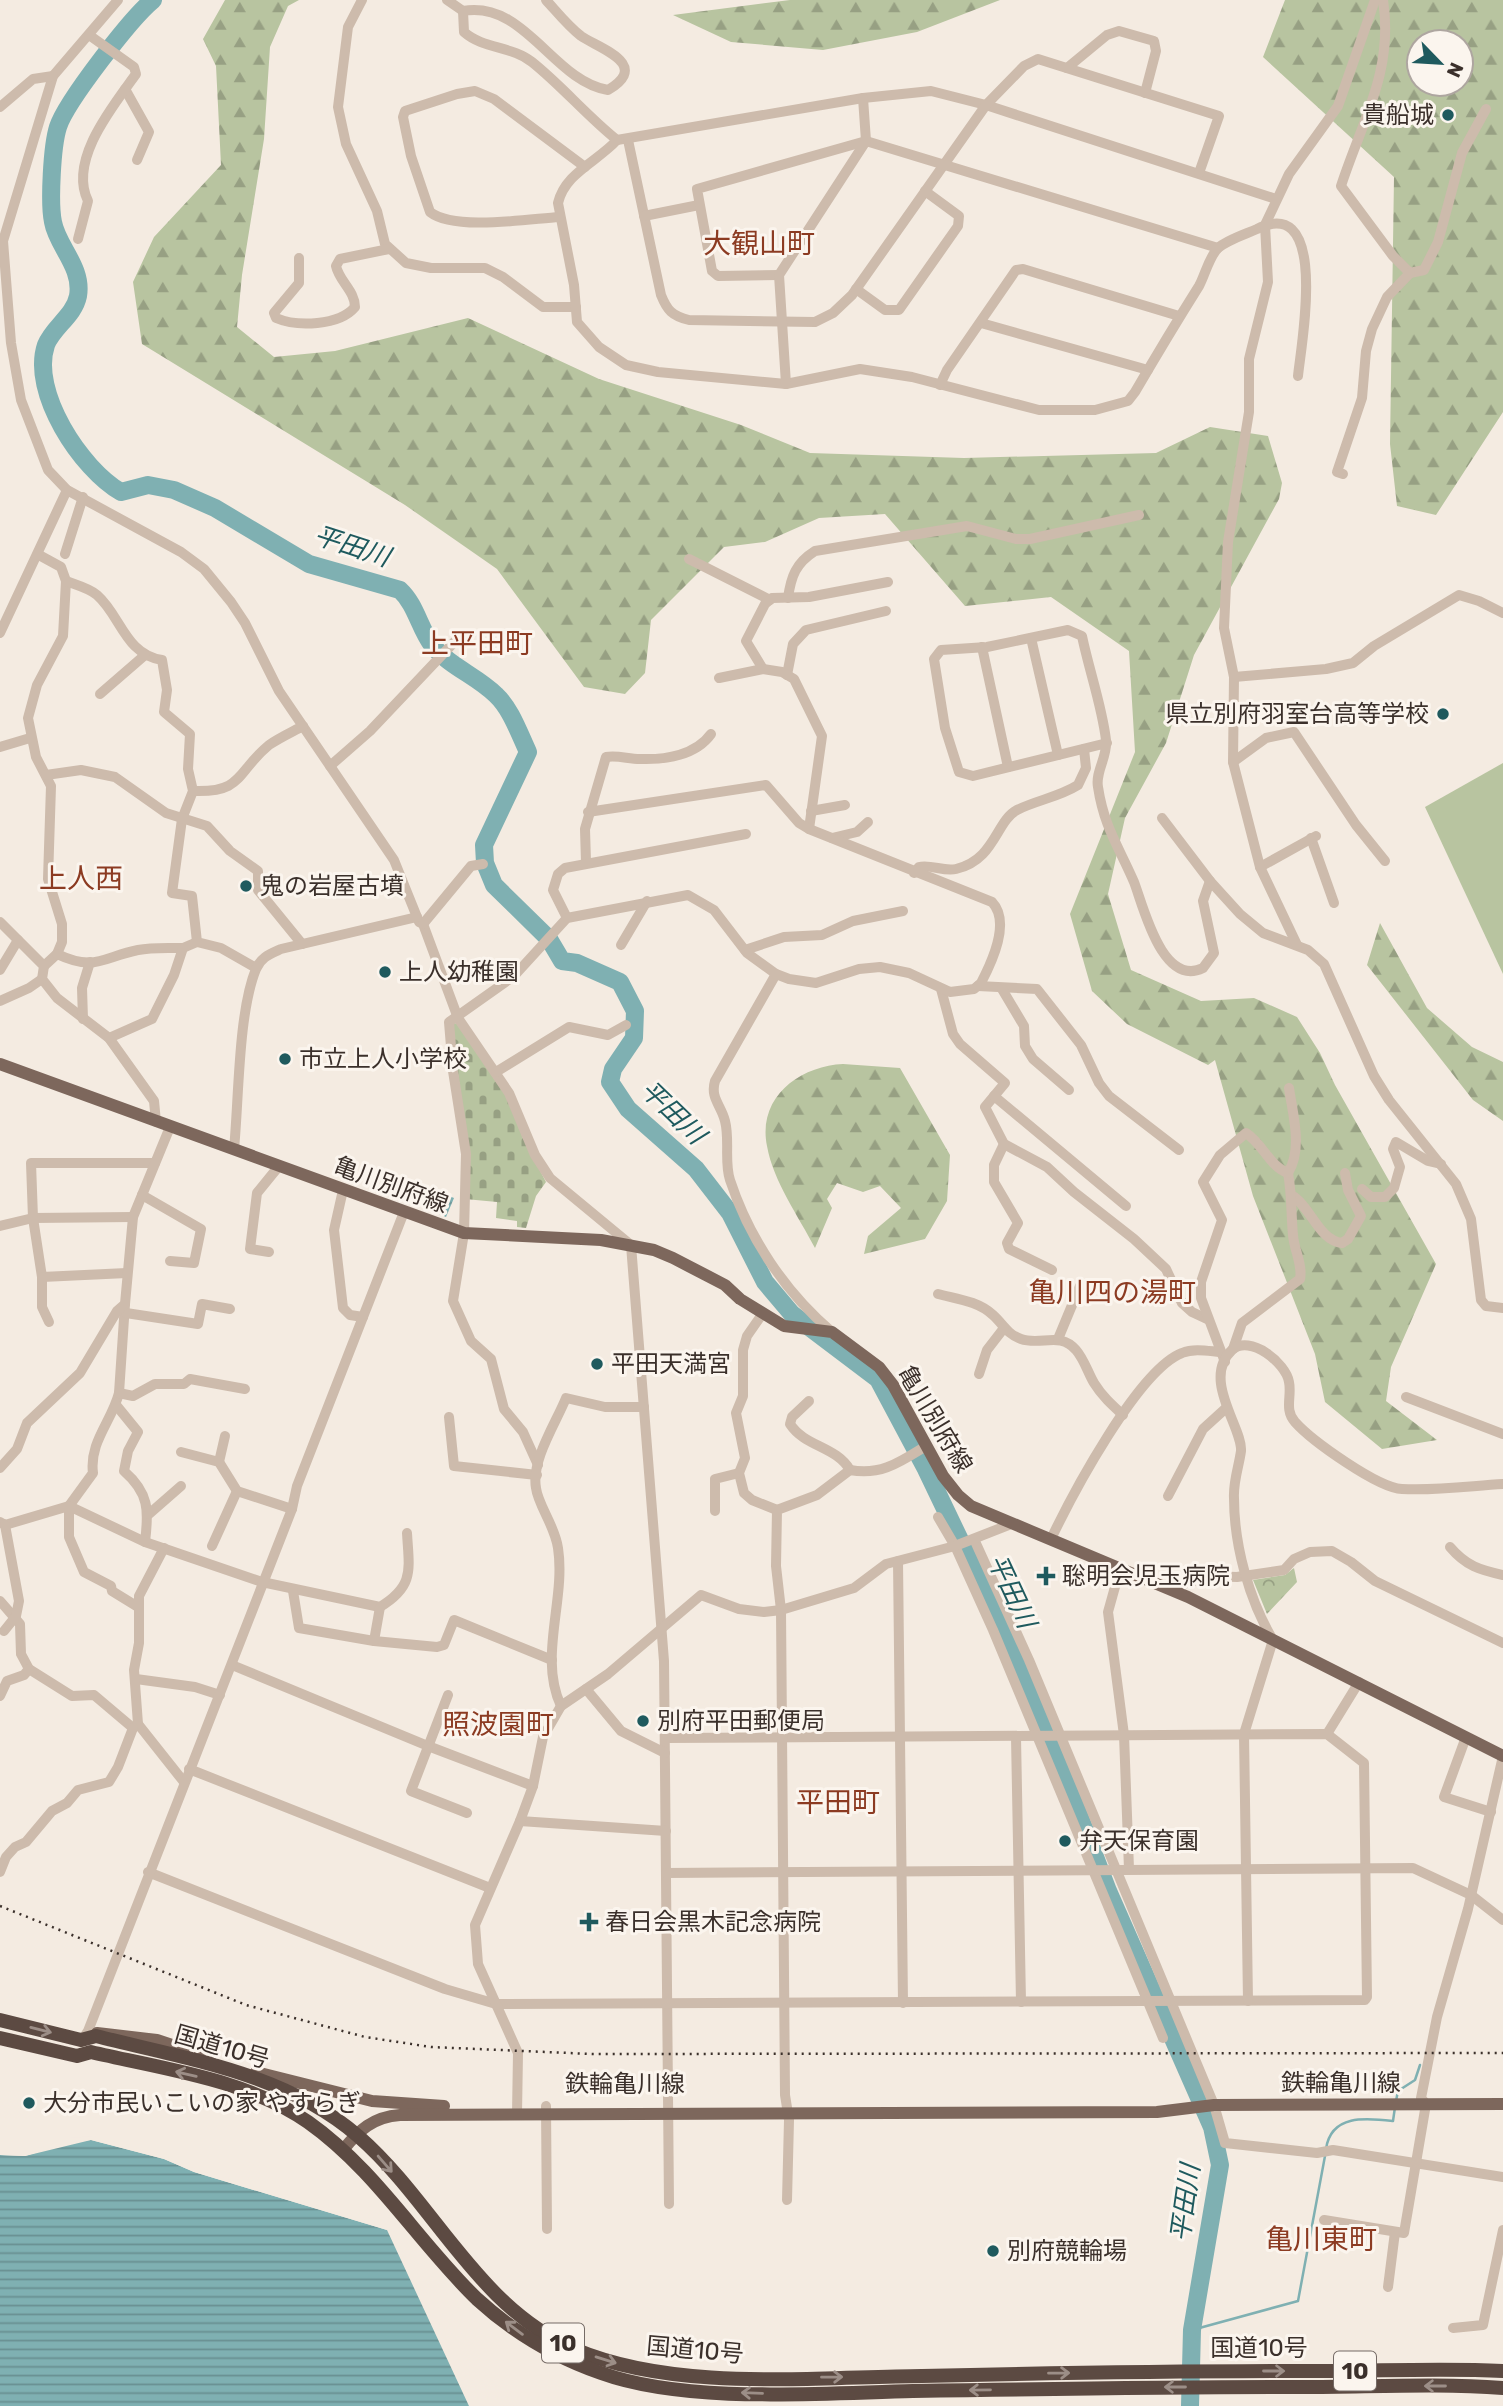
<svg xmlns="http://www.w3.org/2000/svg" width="1503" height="2406" font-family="Rubik,'Noto Sans JP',sans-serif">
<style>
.forest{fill:url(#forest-firs);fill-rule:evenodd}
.cemetery{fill:url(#cemetery-stones)}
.park{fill:url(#park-crowns)}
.pitch{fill:#b8c4a0}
.water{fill:url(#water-rules)}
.pier{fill:#f4ebe1}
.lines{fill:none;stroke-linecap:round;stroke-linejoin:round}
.stream{stroke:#7fb0b2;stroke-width:2.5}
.river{stroke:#7fb0b2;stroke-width:18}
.minor{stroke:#cdbbac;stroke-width:10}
.major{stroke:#7d675c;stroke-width:12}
.highway{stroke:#5c4a42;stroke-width:14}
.rail{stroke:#3b302b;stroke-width:2.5;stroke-dasharray:2 5;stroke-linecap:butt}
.oneway{stroke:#9c8e87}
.poi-dot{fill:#1f5a5e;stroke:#fbf5ee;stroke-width:2.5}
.labels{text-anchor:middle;stroke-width:6;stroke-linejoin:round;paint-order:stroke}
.shield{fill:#fbf5ee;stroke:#756b66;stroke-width:2}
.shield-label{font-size:23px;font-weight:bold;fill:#3b302b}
.poi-label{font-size:24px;fill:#3b302b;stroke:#fbf5ee;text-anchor:start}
.street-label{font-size:24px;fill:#3b302b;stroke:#fbf5ee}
.water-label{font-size:26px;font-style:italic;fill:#1f5a5e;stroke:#fbf5ee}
.quarter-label{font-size:28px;fill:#8c3b22;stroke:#fbf5ee}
</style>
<defs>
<pattern id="forest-firs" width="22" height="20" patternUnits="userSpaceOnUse" patternTransform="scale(1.75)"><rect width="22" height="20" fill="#b8c4a0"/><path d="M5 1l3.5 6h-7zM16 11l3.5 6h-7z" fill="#97a083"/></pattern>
<pattern id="cemetery-stones" width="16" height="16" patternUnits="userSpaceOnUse" patternTransform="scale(1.75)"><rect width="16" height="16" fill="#b8c4a0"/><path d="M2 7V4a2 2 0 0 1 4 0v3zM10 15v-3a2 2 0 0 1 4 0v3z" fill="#97a083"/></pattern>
<pattern id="park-crowns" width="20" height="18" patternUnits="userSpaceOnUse" patternTransform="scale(1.75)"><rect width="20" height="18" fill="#b8c4a0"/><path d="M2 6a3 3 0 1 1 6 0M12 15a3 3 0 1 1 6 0" fill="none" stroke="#97a083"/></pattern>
<pattern id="water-rules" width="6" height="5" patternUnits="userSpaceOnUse" patternTransform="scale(1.75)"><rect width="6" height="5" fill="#7fb0b2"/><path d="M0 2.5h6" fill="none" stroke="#699091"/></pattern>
</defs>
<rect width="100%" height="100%" fill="#f4ebe1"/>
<g class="forest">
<polygon points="225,0 299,0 288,6 270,47 264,139 242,275 237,327 274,357 335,351 468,318 599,379 741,425 810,453 964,458 1156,453 1210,427 1268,436 1282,483 1279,499 1194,655 1166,743 1125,818 1108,894 1131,970 1201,1001 1254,998 1297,1017 1320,1053 1335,1085 1436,1264 1391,1367 1386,1401 1437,1440 1382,1449 1325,1402 1315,1354 1253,1196 1215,1060 1208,1065 1127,1024 1092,991 1070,914 1135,752 1129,651 1051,597 965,606 885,514 819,518 765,542 724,547 651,620 645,673 625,694 584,687 497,569 405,505 142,344 133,282 154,237 221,165 216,66 203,39"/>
<polygon points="790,0 1000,0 917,32 823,50 731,42 673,15"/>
<path d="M1285,0H1503V412L1436,515L1397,506L1390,444L1394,177L1263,57ZM1419,42H1461V84H1419Z"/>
<polygon points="1380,923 1427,1008 1472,1047 1503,1062 1503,1121 1473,1100 1367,965"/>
<path d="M843,1064L900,1068L950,1155L947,1201L925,1239L864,1254L868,1236L901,1208L880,1186L863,1192L837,1183L827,1199L832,1208L815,1248C799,1217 773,1181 767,1146C757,1097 800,1066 843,1064Z"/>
</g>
<polygon class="cemetery" points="457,1023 506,1095 523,1138 546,1182 536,1196 526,1228 517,1227 517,1221 496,1218 497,1202 465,1199 464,1122 452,1024"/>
<polygon class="park" points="1294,1568 1297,1582 1267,1614 1253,1580 1285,1575"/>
<polygon class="pitch" points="1503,763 1503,974 1425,807"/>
<g class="water">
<polygon points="413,1181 454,1198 446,1217 405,1199"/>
<polygon points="91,2140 164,2159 194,2172 387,2230 469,2406 0,2406 0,2155 25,2156"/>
</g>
<polygon class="pier" points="92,2136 165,2156 195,2169 385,2226 387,2230 194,2172 164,2159 91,2140 72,2142 25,2156 0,2155 0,2151 24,2153 71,2138"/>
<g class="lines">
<g class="stream">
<polyline points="1396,2101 1398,2091 1415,2080 1420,2065"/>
<path d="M1326,2149C1331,2114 1366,2118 1393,2121L1395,2107"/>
<polyline points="1192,2330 1298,2301 1325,2156"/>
</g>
<path class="river" d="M153,0C131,18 66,102 58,127C52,146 49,203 53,222C57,246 83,267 78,296C74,316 53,327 46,345C30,392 81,469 121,492L148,485L174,490L215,508L309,564L400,590C416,605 419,627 432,645C450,667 477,676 496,695C511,709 519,733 528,752L484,845L485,863L494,885L549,939L562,961L577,963L620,982L635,1011L634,1038L613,1069L610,1082L628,1109L696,1169L730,1213L765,1282L792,1314L878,1379L926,1469L1002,1628L1058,1760L1108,1891L1212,2127L1220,2165L1192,2330L1190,2406"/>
<g class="minor">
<polyline points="118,0 53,76 3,241 11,343 21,400 48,470 67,490 181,552 204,569 231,602 245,623 279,691 394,860 419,922 423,924 458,1018 509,1093 535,1155 550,1178 631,1245 664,1661 669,2204"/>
<polyline points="362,0 348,27 338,107 346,144 377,211 385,244 406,263 431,268 485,268 503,277 543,307 576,307"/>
<polyline points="447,0 463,11"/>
<path d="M546,0C557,12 568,26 581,36C598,48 652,64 608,90C553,81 525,0 463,11L464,32C483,49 512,46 532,62C562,86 587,116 617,140L863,98L931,91L986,105L1276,199"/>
<path d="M1383,0C1394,71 1362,121 1341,186L1393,256L1410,273L1424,270L1438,242L1462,153L1486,109"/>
<polyline points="1067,68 1107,35 1119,31 1154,41 1156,51 1145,93"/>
<polyline points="125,89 149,132 137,160"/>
<polyline points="0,107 33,79 53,76"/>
<path d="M617,140C597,162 565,173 558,203L574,285L577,322L599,347L626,365L658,372L786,384L860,369L912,377L1039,410H1095L1128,401L1135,392C1156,356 1177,321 1199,286C1205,275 1209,257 1218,248C1227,240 1246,234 1257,229C1330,193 1301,345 1298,376"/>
<path d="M628,140L661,295C667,310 672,316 689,320L815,322L833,313L852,295L986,105L1024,66L1038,59L1219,116L1199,173"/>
<polyline points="644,216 699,205"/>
<path d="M559,217C528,219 454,231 430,212L411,156L403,117L405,111L457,94L475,91L494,99L585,167"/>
<path d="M78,239L88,201C68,160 113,106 136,74L134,67L89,35"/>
<path d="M299,258V283L274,313L276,318C297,327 339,326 355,307C355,291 339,281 336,266L340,259L389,249"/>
<polyline points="779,275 718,276 712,271 697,189 866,141 1218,248"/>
<polyline points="856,289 885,310 899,310 958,226 959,216 925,191"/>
<polyline points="981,323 1148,370"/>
<polyline points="786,384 779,275 866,141 863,98"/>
<polyline points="940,385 947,370 1016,270 1023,269 1179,316"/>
<polyline points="1343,474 1337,472 1362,398 1366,351 1372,329 1387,297 1410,273"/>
<polyline points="65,554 83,497"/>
<polyline points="39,555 61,567 66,581 63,636 37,685 28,718 36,757 51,786 48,879 62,924 62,942 57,954 44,966"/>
<polyline points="689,559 770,600"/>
<path d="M66,581C76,585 89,588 97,595C121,616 125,654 162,660L167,690L164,712L190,734L188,769L193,791L182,819L172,893L192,896L197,942L221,948L256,968"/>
<path d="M788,598C791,576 796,563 815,551L967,526L1016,539H1030L1139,515"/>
<polyline points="0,633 67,490"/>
<polyline points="1031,638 1058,755"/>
<polyline points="982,647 1008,767"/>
<polyline points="763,669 746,641 765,604 772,598 809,597 888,582"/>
<polyline points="787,675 793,644 806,630 886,611"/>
<polyline points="1234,677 1326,669 1353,663 1374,646 1459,595 1479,601 1503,613"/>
<polyline points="719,678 763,669 782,672 794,679 822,736 809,829"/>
<polyline points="100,694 145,655"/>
<path d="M1107,743L973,776L959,772L945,728L934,659L941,650L987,647L1068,630L1082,636C1089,670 1102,706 1106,740C1108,756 1095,772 1098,787C1104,827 1119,847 1134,882C1143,905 1162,988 1203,968L1214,953L1203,901L1210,881"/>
<polyline points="0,747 30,738"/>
<polyline points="1233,762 1266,738 1294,732 1356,825 1385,861"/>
<polyline points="330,766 370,731 459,637"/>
<polyline points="46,775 81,770 115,777 166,813 207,826 230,851 258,871 258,890 302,944"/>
<path d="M193,791C244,793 236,772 269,745C279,738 292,732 303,726"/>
<polyline points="811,811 845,805"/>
<polyline points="1162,818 1210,881 1240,914 1263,933 1308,950 1324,964 1374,1076 1389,1100 1456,1184 1471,1219 1481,1300 1486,1306 1503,1308"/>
<polyline points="832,838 857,832 868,822"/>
<polyline points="1311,838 1334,903"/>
<path d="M586,862L585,829L606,757C618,755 628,759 640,759C666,760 696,755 711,734"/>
<polyline points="1260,867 1316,836"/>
<path d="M914,873L919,867C931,864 944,872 956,869C995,860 996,821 1017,810C1037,800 1059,797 1078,785L1086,768L1084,749"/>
<polyline points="567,918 553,890 558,874 565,868 746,834"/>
<polyline points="0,922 44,966 42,979 57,998 109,1038 154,1101 156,1122"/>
<polyline points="423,924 471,866 483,864"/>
<polyline points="621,945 647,901"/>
<polyline points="1297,945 1260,867 1233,762 1234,677 1224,628 1228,542 1249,412 1249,359 1268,282 1265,225 1289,174 1338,106 1375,0"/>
<polyline points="745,950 784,937 822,935 853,921 903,911"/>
<path d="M57,954C95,972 103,957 138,950C152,947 168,948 183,948"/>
<polyline points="0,970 18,940"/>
<path d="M776,974L715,1081C710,1098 721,1105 725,1121C730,1140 724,1162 730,1180C749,1238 785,1292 832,1332"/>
<polyline points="978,986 1037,989 1081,1045 1099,1083 1109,1096 1179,1150"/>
<polyline points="941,989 953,1034 960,1044 1005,1083 985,1107 1004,1144 1047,1167 1074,1192 1134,1239 1166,1269 1182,1303 1192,1312 1207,1319"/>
<polyline points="1002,989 1024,1026 1025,1046 1033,1059 1069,1090"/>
<polyline points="0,1001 29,988 42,979"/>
<polyline points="83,1019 82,988 90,962"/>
<polyline points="109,1038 152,1019 174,975 183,948 197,942"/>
<polyline points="496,1072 569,1027 608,1035 626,1025"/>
<polyline points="994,1096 1126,1206"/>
<polyline points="1004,1144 994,1165 994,1182 1018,1223 1007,1243 1009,1249 1052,1270"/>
<path d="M234,1149C239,1099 238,1013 256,969C261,957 270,954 281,949L417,917"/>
<polyline points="1362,1189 1371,1197 1385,1197 1394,1188 1400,1167 1393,1149 1396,1142 1428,1161 1441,1164"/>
<polyline points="343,1190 334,1230 343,1308 350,1315 363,1317"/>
<polyline points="142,1195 201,1229 194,1263 170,1261"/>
<path d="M1291,1195C1311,1206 1318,1240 1342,1243L1348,1239L1361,1216L1348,1190L1345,1173"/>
<polyline points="0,1226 33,1218 133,1217"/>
<polyline points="269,1252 250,1249 257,1193 279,1166"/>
<polyline points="127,1273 42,1277 33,1218 31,1163 155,1163"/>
<polyline points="42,1277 42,1307 49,1322"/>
<path d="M938,1294C957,1299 978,1301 993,1315C1003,1324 1007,1334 1021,1339C1041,1346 1060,1331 1076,1350C1084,1359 1088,1373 1094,1383C1102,1396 1112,1405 1123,1415"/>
<path d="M125,1304L119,1393C112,1421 89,1442 93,1473L69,1506V1537L84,1572L111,1586L112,1591L138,1607"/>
<polyline points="126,1313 198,1324 202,1304 230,1309"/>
<polyline points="763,1313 747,1336 743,1350 743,1396 736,1413 745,1458 739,1473 744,1493 752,1500 777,1510"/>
<polyline points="1058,1339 1080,1286"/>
<path d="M1233,1349L1242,1323L1300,1279C1303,1265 1294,1250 1293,1235C1291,1215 1292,1194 1288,1173"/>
<path d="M1225,1362L1201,1298V1282L1222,1220L1203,1182L1220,1155L1246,1133C1263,1144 1270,1167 1288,1173C1303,1148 1293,1116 1289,1088"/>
<polyline points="979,1374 987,1350 1004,1328"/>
<polyline points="119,1393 133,1396 155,1384 184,1384 190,1379 245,1389"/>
<polyline points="1406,1397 1503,1434"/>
<path d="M809,1401L792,1417L790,1424C805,1447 836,1446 850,1470"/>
<path d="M116,1405L138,1432L128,1451L124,1471C149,1493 149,1510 145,1542"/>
<polyline points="449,1417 454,1466 537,1475"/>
<polyline points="181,1452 219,1462 237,1491 292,1509"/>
<polyline points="219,1462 225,1436"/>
<path d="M538,1465L523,1432L504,1409L491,1359L471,1341L453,1301L464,1233L466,1154L453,1071L449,1022L514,976L567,918L688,895L714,910L747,953L776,974L789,979L816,983L859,969L880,967L909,973L950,992L974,989L981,983C992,962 1011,922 992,902L809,829L799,823L766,785L588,812"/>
<polyline points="0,1468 17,1449 27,1423 80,1373 117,1311 125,1304 133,1217 170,1127"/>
<polyline points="1168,1496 1203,1429 1225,1409"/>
<polyline points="715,1511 715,1479 739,1473"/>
<polyline points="149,1514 181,1486"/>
<polyline points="938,1517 955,1546 993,1630 1163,2038"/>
<path d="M0,1522L5,1525L69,1506L145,1542L262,1582L380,1607C415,1586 409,1569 407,1533"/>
<polyline points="974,1539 1029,1660 1214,2105 1225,2143 1317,2153 1333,2150 1503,2177"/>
<path d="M1051,1539C1072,1495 1138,1370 1182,1353C1194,1348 1208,1351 1220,1352"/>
<polyline points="212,1546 237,1491"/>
<path d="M1450,1547C1466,1566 1480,1570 1503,1575"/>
<polyline points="898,1561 903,2003"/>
<polyline points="1120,1569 1108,1612 1124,1735 1129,1869"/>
<polyline points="1168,1589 1209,1576 1237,1577 1284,1570 1294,1559 1310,1552 1332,1551 1351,1562 1375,1581 1503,1643"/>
<polyline points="293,1591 299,1628 374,1641 437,1647 444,1645 454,1620 552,1660"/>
<polyline points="0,1601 20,1624 21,1654 29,1669 72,1696 94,1695 133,1728 138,1724 184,1782"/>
<polyline points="4,1631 16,1616 19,1601 5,1525"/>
<polyline points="374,1641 380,1607"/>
<polyline points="232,1665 428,1746 533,1786"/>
<polyline points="136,1679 195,1687 220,1695"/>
<polyline points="586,1689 621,1731 665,1753"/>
<polyline points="448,1695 411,1791 467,1813"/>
<polyline points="0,1696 7,1681 24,1675 29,1669"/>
<path d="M561,1706C538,1657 566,1600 558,1548C555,1526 538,1505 536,1488C531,1460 556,1423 566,1398L605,1407H644"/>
<polyline points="138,1724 134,1670 139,1643 139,1596 164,1548"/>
<polyline points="1327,1734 1359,1682"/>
<polyline points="1016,1737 1021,2002"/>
<polyline points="1466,1737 1444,1797 1491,1812"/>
<polyline points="189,1769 490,1888"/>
<polyline points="520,1821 666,1831"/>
<polyline points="0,1872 6,1857 15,1847 26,1842 52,1811 67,1803 78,1790 109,1782 118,1767 133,1728"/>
<polyline points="148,1872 445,1989 496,2004 1365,2000 1367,1997 1364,1763 1327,1734 665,1738"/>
<polyline points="666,1873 1413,1868 1471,1895 1503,1920"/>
<path d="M1248,2001L1244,1734L1273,1640C1249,1600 1234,1545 1234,1498C1233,1482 1239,1466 1241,1451C1243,1428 1201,1379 1232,1350C1250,1334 1286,1363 1289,1382C1292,1396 1284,1410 1295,1422C1312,1441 1378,1488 1402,1489C1435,1491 1470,1486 1503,1484"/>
<polyline points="81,2042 88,2031 292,1509 297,1486 404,1212"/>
<polyline points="546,2106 547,2229"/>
<polyline points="517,2114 518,2053 478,1964 475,1925 520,1821 533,1786 543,1737 561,1706 608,1674 701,1595 739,1609 764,1612 781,1610 854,1588 886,1564 955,1546 1011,1524"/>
<path d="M787,2200L789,2120L785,2095L781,1610L776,1566L777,1510L817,1495L850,1470C881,1476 900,1462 926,1446"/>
<polyline points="1324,2220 1404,2233 1426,2104 1421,2098 1437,2017 1468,1909 1503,1756"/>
<polyline points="1388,2287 1395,2232"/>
<polyline points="1453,2328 1483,2325 1503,2230"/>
</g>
<g class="major">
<polyline points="0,1064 464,1233 601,1240 654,1250 673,1258 725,1285 740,1299 784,1326 832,1332 879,1367 893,1385 943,1476 958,1495 971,1506 1188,1597 1503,1756"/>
<polyline points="97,2033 157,2040 208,2057"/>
<polyline points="256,2072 372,2101 444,2106"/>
<path d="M343,2150C359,2130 373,2117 400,2115L1157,2112L1214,2105L1503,2104"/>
</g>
<g class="highway">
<path d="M0,2020L81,2040L96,2036C186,2059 286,2073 358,2136C434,2202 476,2306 574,2349C675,2392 813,2377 922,2376C1054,2373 1187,2371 1319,2371C1381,2371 1442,2368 1503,2371"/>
<path d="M0,2038L77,2056L91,2052C163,2069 246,2079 308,2122C376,2170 418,2242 477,2299C513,2332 555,2357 601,2373C686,2404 822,2393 913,2391C1043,2389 1174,2387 1304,2387C1370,2387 1437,2383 1503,2388"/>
</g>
<polyline class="rail" points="0,1906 246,2005 365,2037 431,2047 592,2054 1503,2053"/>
</g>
<defs><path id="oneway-shaft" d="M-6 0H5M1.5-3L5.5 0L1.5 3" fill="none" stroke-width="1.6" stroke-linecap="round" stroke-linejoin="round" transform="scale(1.75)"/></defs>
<g class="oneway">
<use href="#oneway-shaft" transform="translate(41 2030) rotate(14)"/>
<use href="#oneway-shaft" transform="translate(186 2074) rotate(-167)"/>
<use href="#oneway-shaft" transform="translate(385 2164) rotate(49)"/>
<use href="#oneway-shaft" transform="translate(514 2328) rotate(-143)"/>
<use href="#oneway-shaft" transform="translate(606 2360) rotate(17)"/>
<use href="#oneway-shaft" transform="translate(1274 2371)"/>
<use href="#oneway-shaft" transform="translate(1059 2373) rotate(-1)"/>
<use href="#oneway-shaft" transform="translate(832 2377) rotate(-1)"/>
<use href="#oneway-shaft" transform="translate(1435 2386) rotate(180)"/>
<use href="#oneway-shaft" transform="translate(1175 2387) rotate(-180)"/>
<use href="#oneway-shaft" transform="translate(980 2390) rotate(179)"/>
<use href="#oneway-shaft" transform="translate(752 2393) rotate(-178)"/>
</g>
<g class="poi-dot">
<circle cx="1448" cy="115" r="7"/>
<circle cx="1443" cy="714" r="7"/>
<circle cx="246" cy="886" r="7"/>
<circle cx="385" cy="972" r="7"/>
<circle cx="285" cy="1059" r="7"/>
<circle cx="597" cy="1364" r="7"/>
<path d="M1042.5 1565.5h7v7h7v7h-7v7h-7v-7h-7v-7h7z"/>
<circle cx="643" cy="1721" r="7"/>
<circle cx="1065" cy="1841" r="7"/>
<path d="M585.5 1911.5h7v7h7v7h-7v7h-7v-7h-7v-7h7z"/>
<circle cx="29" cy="2103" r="7"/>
<circle cx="993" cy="2251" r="7"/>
</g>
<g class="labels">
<g class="shield">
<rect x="542" y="2323.5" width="42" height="39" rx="5"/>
<rect x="1334" y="2351.5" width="42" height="39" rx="5"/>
</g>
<g class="shield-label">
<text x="563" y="2351">10</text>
<text x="1355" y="2379">10</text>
</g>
<g class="poi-label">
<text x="1434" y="123" text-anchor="end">貴船城</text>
<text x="1429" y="722" text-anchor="end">県立別府羽室台高等学校</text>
<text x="260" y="894">鬼の岩屋古墳</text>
<text x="399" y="980">上人幼稚園</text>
<text x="299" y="1067">市立上人小学校</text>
<text x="611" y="1372">平田天満宮</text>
<text x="1062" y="1584">聡明会児玉病院</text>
<text x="657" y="1729">別府平田郵便局</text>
<text x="1079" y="1849">弁天保育園</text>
<text x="605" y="1930">春日会黒木記念病院</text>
<text x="43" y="2111">大分市民いこいの家 やすらぎ</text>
<text x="1007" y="2259">別府競輪場</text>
</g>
<g class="street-label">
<text transform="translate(391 1185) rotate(20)" y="8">亀川別府線</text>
<text transform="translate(935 1419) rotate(59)" y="8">亀川別府線</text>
<text transform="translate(222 2047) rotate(16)" y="8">国道10号</text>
<text x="1341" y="2091">鉄輪亀川線</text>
<text x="625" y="2092">鉄輪亀川線</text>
<text x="1259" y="2356">国道10号</text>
<text transform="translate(695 2350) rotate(5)" y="8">国道10号</text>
</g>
<g class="water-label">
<text transform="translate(352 546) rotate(18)" y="9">平田川</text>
<text transform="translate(673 1112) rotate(44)" y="9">平田川</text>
<text transform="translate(1012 1591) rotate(65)" y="9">平田川</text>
<text transform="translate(1185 2203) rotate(-82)" y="9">平田川</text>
</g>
<g class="quarter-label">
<text x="759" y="253">大観山町</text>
<text x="477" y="653">上平田町</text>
<text x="81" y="888">上人西</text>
<text x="1112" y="1302">亀川四の湯町</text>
<text x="498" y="1734">照波園町</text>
<text x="838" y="1812">平田町</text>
<text x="1321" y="2249">亀川東町</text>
</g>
</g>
<g transform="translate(1440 63) rotate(115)"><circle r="33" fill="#fbf5ee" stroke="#aea6a0" stroke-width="2"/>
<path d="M0-5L12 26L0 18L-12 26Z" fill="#1f5a5e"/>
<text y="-10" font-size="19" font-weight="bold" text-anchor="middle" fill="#3b302b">N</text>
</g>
</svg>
